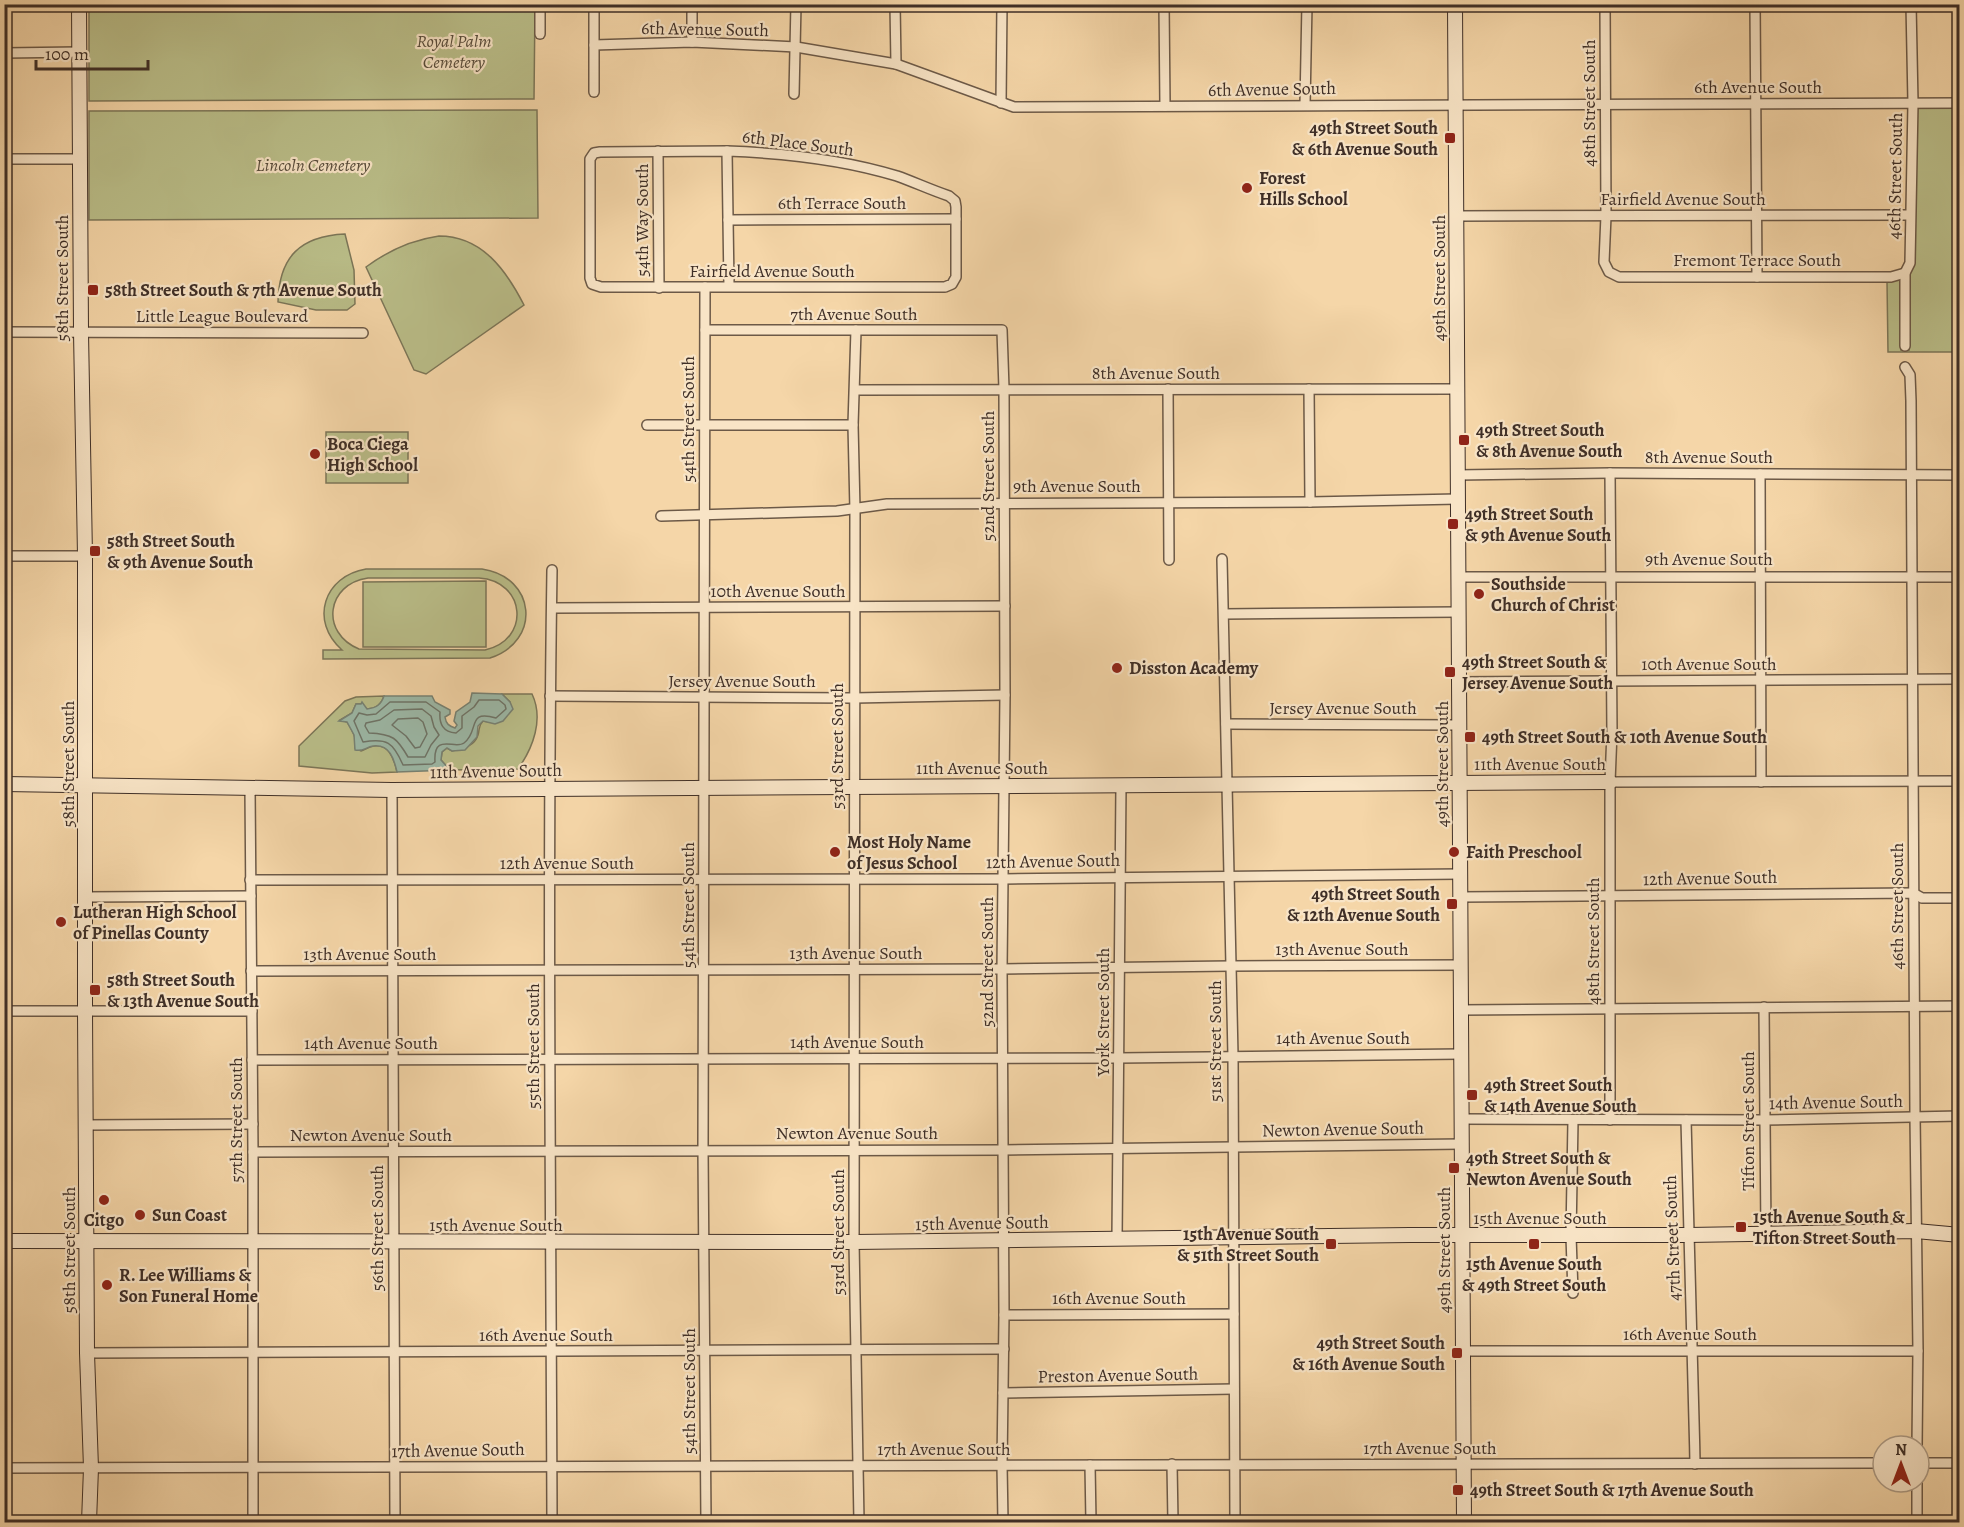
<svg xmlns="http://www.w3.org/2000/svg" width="1964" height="1527" font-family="Alegreya,serif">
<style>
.green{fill:#babe89;stroke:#7c7658;stroke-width:1.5;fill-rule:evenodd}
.water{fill:#9cb9a8;stroke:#778274;stroke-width:1.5}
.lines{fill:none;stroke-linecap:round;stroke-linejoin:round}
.shore{stroke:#6e7468;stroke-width:1.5}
.street-casing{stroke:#6c5947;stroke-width:12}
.secondary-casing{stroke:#3f2f27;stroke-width:16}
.street{stroke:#f8e4c6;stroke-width:9}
.secondary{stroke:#f8e4c6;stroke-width:14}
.poi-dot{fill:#8f2418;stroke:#f8e4c6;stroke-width:2}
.labels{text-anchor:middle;stroke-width:4.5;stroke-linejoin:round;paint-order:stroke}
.street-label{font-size:18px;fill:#3f2f27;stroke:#f8e4c6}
.park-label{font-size:18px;font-style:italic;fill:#584c3b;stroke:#f8e4c6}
.poi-label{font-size:18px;font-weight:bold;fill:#3f2f27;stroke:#f8e4c6;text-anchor:start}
</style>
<rect width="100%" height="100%" fill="#f5d6a8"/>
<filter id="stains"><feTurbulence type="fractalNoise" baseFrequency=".00333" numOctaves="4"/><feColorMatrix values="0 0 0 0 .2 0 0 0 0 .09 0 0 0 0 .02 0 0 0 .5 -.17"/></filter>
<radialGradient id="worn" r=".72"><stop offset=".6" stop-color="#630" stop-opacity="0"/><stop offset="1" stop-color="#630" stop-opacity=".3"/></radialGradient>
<g class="green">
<polygon points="89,5 535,5 534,99 89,101"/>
<polygon points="1959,107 1959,352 1888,352 1887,281 1901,279 1901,350 1909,350 1908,277 1910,274 1917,108"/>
<polygon points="537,110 538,218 89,220 89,111"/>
<path d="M345,234L354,270L355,304L347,310H316L278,302C279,257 300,236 345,234Z"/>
<path d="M439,236C482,236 506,270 524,305L426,374L414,370L366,267C389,250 411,240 439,236Z"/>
<rect x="326" y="432" width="82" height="51"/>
<path d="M366,569H482C536,577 542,641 490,658L323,659V650H342C309,621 324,576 366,569ZM368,578H479C526,581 531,640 485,650L359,649C320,633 326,584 368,578Z"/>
<polygon points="486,581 486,647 363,647 363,582"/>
<path d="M502,694H532C544,719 533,748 518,769L450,770L441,760L442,752L447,748L452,751C463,748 474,747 478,735C480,728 478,726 483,721L490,722L510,702Z"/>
<path d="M384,696C381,705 376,708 367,709L361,704H356L352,713L340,720L347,722C352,730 358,739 355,748L361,751C364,750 367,748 370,747C388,741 394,758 397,772L372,773L299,766V746L345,701L356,697Z"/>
</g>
<path class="water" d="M472,693L502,694L510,702L513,709L503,721L495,724L483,721L478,726L477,737L465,750L452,751L447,748L442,752L441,760L450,770L397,772C394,759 390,744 373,746C366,747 363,752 355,750L354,735L347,722L339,721L352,713L356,704H361L362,702L367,709C376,708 381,705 384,696H432L435,702L450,710V714L445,717C446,724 449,726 455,728L457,725L454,721L456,712L470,702Z"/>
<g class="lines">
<g class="shore">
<path d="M479,700H499L505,705L506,709L496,718C466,709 480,731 464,743C455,750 433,732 435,762L432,764L403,765C393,742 387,738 363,742L354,721L359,713L367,715L376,714L390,702H426L440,712C439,724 443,732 456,733L462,728V716L474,707Z"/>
<path d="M422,709L431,716L434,727L439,735L431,745L425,757H408C397,738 393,734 369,733L365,726L366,723L380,720L394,710Z"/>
<polygon points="418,718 423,722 427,734 420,747 415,748 406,736 392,725 398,719"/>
</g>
<defs>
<g id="street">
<polyline points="594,4 594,92"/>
<polyline points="692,4 692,42"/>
<polyline points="895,4 896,64"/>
<polyline points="1164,4 1165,106"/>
<polyline points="1605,4 1606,216 1604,262 1609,272 1619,277 1891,277 1905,273"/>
<polyline points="1755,4 1757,277"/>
<polyline points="540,34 540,4"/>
<polyline points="594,45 692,42 796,47 896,64 1014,107 1960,103"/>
<polyline points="4,53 79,52"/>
<polyline points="794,94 796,4"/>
<polyline points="1001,103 1002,4"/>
<polyline points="1305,104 1307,4"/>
<polyline points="658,151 659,288"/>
<path d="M727,151C781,153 845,160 897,176C914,182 931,190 949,196L955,201L956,207V277L952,284L945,287H601L592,284L590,278V159L594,153L600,152Z"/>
<polyline points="727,151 729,286"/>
<polyline points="4,159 80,159"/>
<polyline points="1457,216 1910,215"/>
<polyline points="728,220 956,219"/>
<polyline points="705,287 703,1150 706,1522"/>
<polyline points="705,330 1002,330 1004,389 1005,695 1002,969 1004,1315 1002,1465 1003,1522"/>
<polyline points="856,330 853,425 855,510 854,1242 859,1522"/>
<polyline points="4,332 363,333"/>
<polyline points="1905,346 1905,273 1910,263 1913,103 1911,4"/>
<polyline points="1905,367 1910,375 1911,401 1915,1116 1918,1351 1917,1446"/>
<polyline points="1168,389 1169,560"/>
<polyline points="1309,389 1310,502"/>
<polyline points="855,390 1458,389"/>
<polyline points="647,425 853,425"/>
<polyline points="1760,474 1761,782"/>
<polyline points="1458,475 1610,473 1960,475"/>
<polyline points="661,516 837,511 887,504 1310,502 1458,499"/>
<polyline points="4,556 85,556"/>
<polyline points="1222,559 1233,1056 1235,1522"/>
<polyline points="1459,577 1960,577"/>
<polyline points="552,608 1005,606"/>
<polyline points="1224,614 1459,612"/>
<polyline points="1459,682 1960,679"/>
<polyline points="550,696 854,698 1005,695"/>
<polyline points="1226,724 1460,725"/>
<polyline points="1610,782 1960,781"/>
<polyline points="250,789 253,1152 253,1522"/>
<polyline points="392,790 395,1522"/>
<polyline points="250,880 1004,879 1460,874"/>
<polyline points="86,897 251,896"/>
<polyline points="1460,897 1913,893 1922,898 1960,898"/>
<polyline points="251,971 1002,969 1231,966 1461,965"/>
<polyline points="1764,1007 1766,1233"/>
<polyline points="1461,1010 1960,1006"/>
<polyline points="4,1011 252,1011"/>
<polyline points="252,1060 1119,1058 1461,1054"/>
<polyline points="1462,1119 1764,1120 1960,1116"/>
<polyline points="1573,1120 1571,1236 1573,1293"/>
<polyline points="1610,1120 1610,782 1612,732 1610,473"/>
<path d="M1686,1120C1688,1234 1693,1349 1695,1464"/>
<polyline points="86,1125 253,1124"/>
<polyline points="253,1152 1003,1150 1462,1144"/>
<polyline points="1117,1239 1121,785"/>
<polyline points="1004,1315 1234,1314"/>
<polyline points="1463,1351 1918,1351"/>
<polyline points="87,1353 1004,1349"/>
<polyline points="1003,1393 1234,1389"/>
<polyline points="1919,1463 1960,1463"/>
<polyline points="1172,1464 1173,1522"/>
<polyline points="1090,1465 1091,1522"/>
<path d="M4,1468C631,1465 1257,1465 1883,1463"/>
<polyline points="1917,1482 1917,1522"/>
<path d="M552,1522C551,1205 547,887 552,570"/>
</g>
<g id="secondary">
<polyline points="79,4 81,332 85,556 85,1011 87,1353 91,1468 89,1522"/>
<polyline points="1455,4 1464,1522"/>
<polyline points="4,784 392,790 1610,782"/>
<polyline points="4,1241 854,1242 1410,1235 1688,1235 1916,1231 1960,1235"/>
</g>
</defs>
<use href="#street" class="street-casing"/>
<use href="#secondary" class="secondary-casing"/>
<use href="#street" class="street"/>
<use href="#secondary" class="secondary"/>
</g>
<g class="poi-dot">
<rect x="1444" y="132" width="12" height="12" rx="3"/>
<circle cx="1247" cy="188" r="6"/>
<rect x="87" y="284" width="12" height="12" rx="3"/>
<rect x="1458" y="434" width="12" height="12" rx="3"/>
<circle cx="315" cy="454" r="6"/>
<rect x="1447" y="518" width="12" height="12" rx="3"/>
<rect x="89" y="545" width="12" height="12" rx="3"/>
<circle cx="1479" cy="594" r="6"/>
<circle cx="1117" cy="668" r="6"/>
<rect x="1444" y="666" width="12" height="12" rx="3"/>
<rect x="1464" y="731" width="12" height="12" rx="3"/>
<circle cx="835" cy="852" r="6"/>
<circle cx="1454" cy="852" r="6"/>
<rect x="1446" y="898" width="12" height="12" rx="3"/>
<circle cx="61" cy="922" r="6"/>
<rect x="89" y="984" width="12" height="12" rx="3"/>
<rect x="1466" y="1089" width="12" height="12" rx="3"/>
<rect x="1448" y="1162" width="12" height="12" rx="3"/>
<circle cx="104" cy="1200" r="6"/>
<circle cx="140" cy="1215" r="6"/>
<rect x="1735" y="1221" width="12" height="12" rx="3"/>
<rect x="1325" y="1238" width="12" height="12" rx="3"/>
<rect x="1528" y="1238" width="12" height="12" rx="3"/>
<circle cx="107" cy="1285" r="6"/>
<rect x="1451" y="1347" width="12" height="12" rx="3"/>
<rect x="1452" y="1484" width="12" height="12" rx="3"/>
</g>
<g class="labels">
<g class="street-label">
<text transform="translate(705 29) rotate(1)" y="6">6th Avenue South</text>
<text x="1758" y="93">6th Avenue South</text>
<text transform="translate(1272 89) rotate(-1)" y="6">6th Avenue South</text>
<text transform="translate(1589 103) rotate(-90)" y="6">48th Street South</text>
<text transform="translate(798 143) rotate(7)" y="6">6th Place South</text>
<text transform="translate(1895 176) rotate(-89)" y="6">46th Street South</text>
<text x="1683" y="205">Fairfield Avenue South</text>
<text x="842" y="209">6th Terrace South</text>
<text transform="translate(642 220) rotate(-90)" y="6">54th Way South</text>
<text x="1757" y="266">Fremont Terrace South</text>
<text x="772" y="277">Fairfield Avenue South</text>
<text transform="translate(62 278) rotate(-90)" y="6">58th Street South</text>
<text transform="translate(1439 278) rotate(-90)" y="6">49th Street South</text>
<text x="854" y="320">7th Avenue South</text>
<text x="222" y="322">Little League Boulevard</text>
<text x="1156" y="379">8th Avenue South</text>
<text transform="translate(688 419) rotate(-90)" y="6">54th Street South</text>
<text x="1709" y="463">8th Avenue South</text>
<text transform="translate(988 476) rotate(-90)" y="6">52nd Street South</text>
<text x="1077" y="492">9th Avenue South</text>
<text x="1709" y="565">9th Avenue South</text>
<text x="778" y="597">10th Avenue South</text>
<text x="1709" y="670">10th Avenue South</text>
<text x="742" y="687">Jersey Avenue South</text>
<text x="1343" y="714">Jersey Avenue South</text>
<text transform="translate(837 746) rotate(-90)" y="6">53rd Street South</text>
<text transform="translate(68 764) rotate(-90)" y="6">58th Street South</text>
<text transform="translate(1442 764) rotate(-90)" y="6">49th Street South</text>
<text x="1540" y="770">11th Avenue South</text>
<text x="982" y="774">11th Avenue South</text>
<text transform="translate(496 771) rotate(-1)" y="6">11th Avenue South</text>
<text transform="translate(1053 861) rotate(-1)" y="6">12th Avenue South</text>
<text x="567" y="869">12th Avenue South</text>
<text transform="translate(1710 878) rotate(-1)" y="6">12th Avenue South</text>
<text transform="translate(688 905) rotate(-90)" y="6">54th Street South</text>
<text transform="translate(1897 906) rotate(-90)" y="6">46th Street South</text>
<text transform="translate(1593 941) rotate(-90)" y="6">48th Street South</text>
<text x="1342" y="955">13th Avenue South</text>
<text x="856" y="959">13th Avenue South</text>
<text x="370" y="960">13th Avenue South</text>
<text transform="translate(987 962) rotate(-90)" y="6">52nd Street South</text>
<text transform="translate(1103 1012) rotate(-90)" y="6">York Street South</text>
<text x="1343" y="1044">14th Avenue South</text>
<text transform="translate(1215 1041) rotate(-90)" y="6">51st Street South</text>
<text x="857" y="1048">14th Avenue South</text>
<text x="371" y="1049">14th Avenue South</text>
<text transform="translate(533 1046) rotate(-90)" y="6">55th Street South</text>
<text transform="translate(1836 1102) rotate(-1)" y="6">14th Avenue South</text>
<text transform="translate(236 1120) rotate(-90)" y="6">57th Street South</text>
<text transform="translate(1748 1121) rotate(-90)" y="6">Tifton Street South</text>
<text transform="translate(1343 1129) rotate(-1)" y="6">Newton Avenue South</text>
<text x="857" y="1139">Newton Avenue South</text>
<text x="371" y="1141">Newton Avenue South</text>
<text x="1540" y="1224">15th Avenue South</text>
<text transform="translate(982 1223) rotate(-1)" y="6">15th Avenue South</text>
<text x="496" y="1231">15th Avenue South</text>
<text transform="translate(377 1228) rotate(-90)" y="6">56th Street South</text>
<text transform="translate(838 1232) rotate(-90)" y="6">53rd Street South</text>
<text transform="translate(1672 1238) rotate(-92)" y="6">47th Street South</text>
<text transform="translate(69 1250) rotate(-90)" y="6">58th Street South</text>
<text transform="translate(1444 1250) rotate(-90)" y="6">49th Street South</text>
<text x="1119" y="1304">16th Avenue South</text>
<text x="1690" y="1340">16th Avenue South</text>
<text x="546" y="1341">16th Avenue South</text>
<text transform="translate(1118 1375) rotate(-1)" y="6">Preston Avenue South</text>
<text transform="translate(689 1391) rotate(-90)" y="6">54th Street South</text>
<text x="1430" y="1454">17th Avenue South</text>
<text x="944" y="1455">17th Avenue South</text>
<text transform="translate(458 1450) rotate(-1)" y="6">17th Avenue South</text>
</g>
<g class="park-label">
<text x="454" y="47">Royal Palm<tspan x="454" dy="21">Cemetery</tspan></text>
<text x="313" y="171">Lincoln Cemetery</text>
</g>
<g class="poi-label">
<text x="1438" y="134" text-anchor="end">49th Street South<tspan x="1438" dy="21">&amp; 6th Avenue South</tspan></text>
<text x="1259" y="184">Forest<tspan x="1259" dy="21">Hills School</tspan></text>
<text x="105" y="296">58th Street South &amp; 7th Avenue South</text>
<text x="1476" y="436">49th Street South<tspan x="1476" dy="21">&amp; 8th Avenue South</tspan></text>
<text x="327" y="450">Boca Ciega<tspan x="327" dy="21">High School</tspan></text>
<text x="1465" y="520">49th Street South<tspan x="1465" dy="21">&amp; 9th Avenue South</tspan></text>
<text x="107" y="547">58th Street South<tspan x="107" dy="21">&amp; 9th Avenue South</tspan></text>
<text x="1491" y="590">Southside<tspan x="1491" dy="21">Church of Christ</tspan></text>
<text x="1462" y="668">49th Street South &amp;<tspan x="1462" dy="21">Jersey Avenue South</tspan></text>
<text x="1129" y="674">Disston Academy</text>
<text x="1482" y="743">49th Street South &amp; 10th Avenue South</text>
<text x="847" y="848">Most Holy Name<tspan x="847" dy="21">of Jesus School</tspan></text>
<text x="1466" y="858">Faith Preschool</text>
<text x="1440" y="900" text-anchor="end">49th Street South<tspan x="1440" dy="21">&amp; 12th Avenue South</tspan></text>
<text x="73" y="918">Lutheran High School<tspan x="73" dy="21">of Pinellas County</tspan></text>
<text x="107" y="986">58th Street South<tspan x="107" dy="21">&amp; 13th Avenue South</tspan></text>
<text x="1484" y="1091">49th Street South<tspan x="1484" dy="21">&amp; 14th Avenue South</tspan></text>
<text x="1466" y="1164">49th Street South &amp;<tspan x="1466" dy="21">Newton Avenue South</tspan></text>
<text x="152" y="1221">Sun Coast</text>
<text x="1753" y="1223">15th Avenue South &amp;<tspan x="1753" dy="21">Tifton Street South</tspan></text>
<text x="104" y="1226" text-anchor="middle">Citgo</text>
<text x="1319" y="1240" text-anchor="end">15th Avenue South<tspan x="1319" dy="21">&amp; 51th Street South</tspan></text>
<text x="1534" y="1270" text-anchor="middle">15th Avenue South<tspan x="1534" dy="21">&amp; 49th Street South</tspan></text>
<text x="119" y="1281">R. Lee Williams &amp;<tspan x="119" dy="21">Son Funeral Home</tspan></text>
<text x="1445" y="1349" text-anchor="end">49th Street South<tspan x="1445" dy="21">&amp; 16th Avenue South</tspan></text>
<text x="1470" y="1496">49th Street South &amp; 17th Avenue South</text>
</g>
</g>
<rect width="1964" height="1527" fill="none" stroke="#f5d6a8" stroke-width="24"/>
<rect x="6" y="6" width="1952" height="1515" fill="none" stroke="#3f2f27" stroke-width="3"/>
<rect x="12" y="12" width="1940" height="1503" fill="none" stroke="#3f2f27" stroke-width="1.5"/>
<g transform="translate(1901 1464)"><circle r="28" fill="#f8e4c6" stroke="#ae9c86" stroke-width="1.5"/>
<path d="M0-4.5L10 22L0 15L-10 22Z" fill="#8f2418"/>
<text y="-9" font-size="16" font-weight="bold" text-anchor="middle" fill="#3f2f27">N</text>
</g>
<path d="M36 60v9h112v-9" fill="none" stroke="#3f2f27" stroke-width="3"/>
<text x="45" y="60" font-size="18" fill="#3f2f27" stroke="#f8e4c6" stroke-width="4.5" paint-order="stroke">100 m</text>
<rect width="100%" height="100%" filter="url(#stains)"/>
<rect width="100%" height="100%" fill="url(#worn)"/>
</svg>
